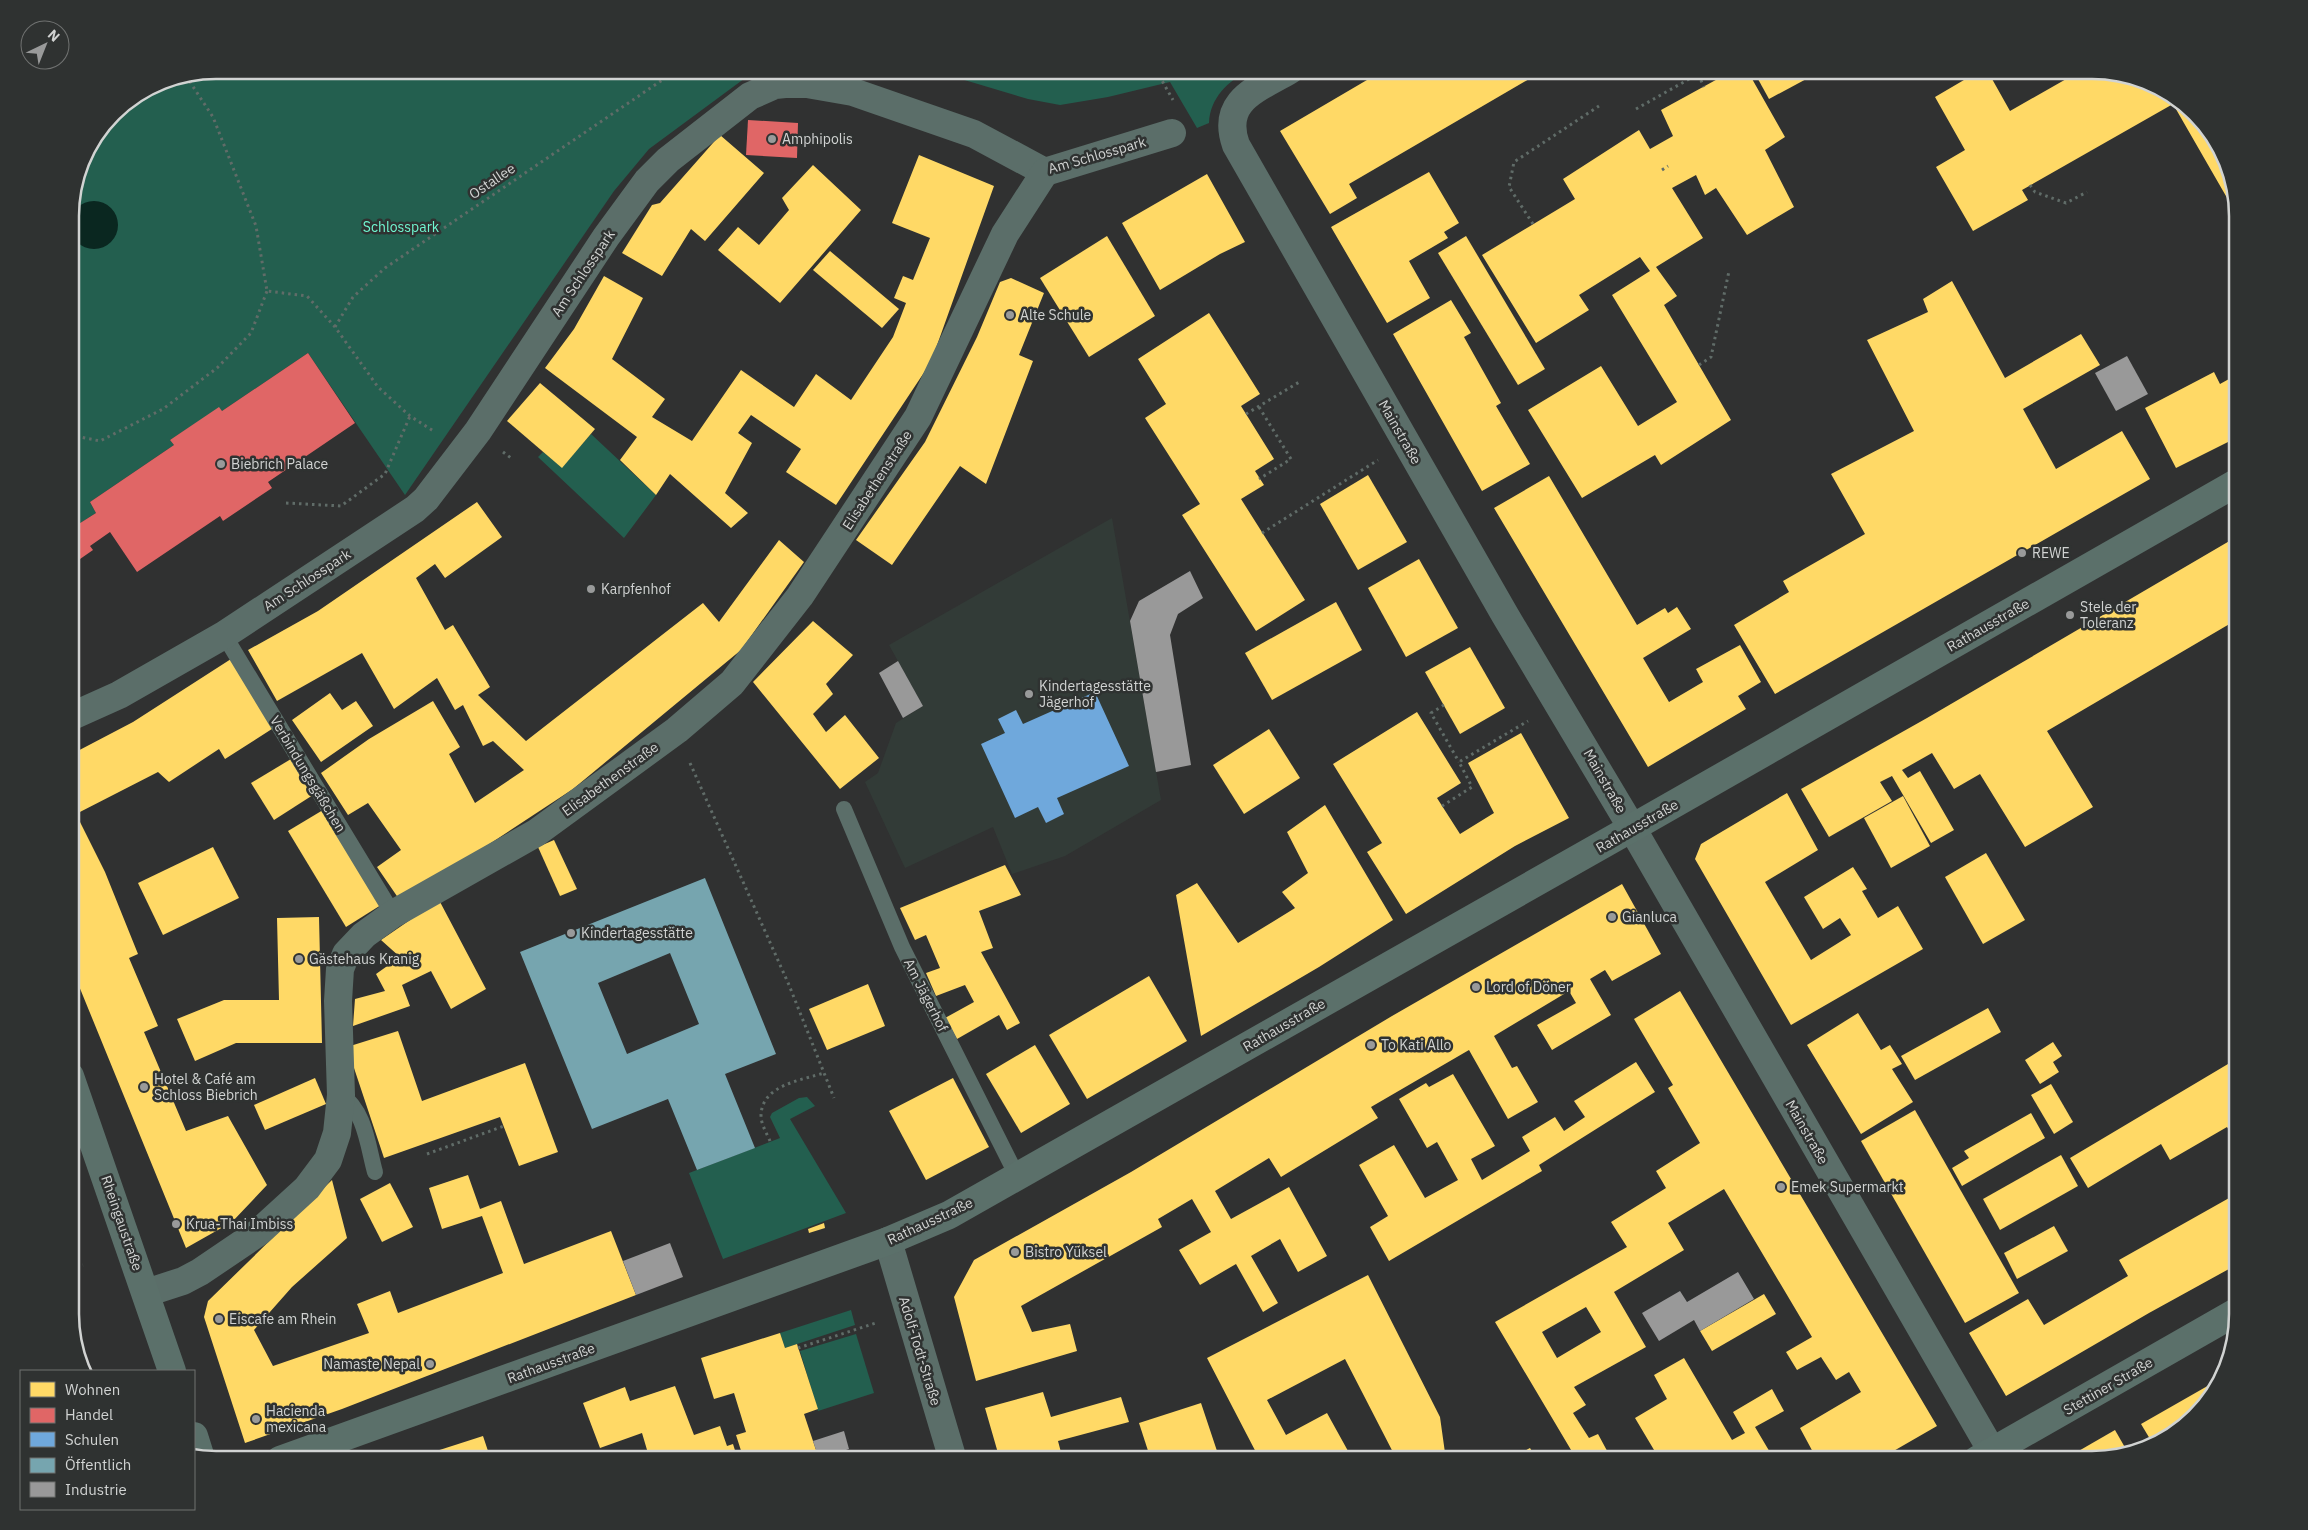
<svg xmlns="http://www.w3.org/2000/svg" width="2308" height="1530" font-family="'IBM Plex Sans',sans-serif">
<style>
.built{fill:#323b37}
.green{fill:#235f4f}
.water{fill:#0a2720}
.homes{fill:#ffd966;fill-rule:evenodd}
.shops{fill:#e06666}
.schools{fill:#6fa8dc}
.public{fill:#76a5af;fill-rule:evenodd}
.industry{fill:#999}
.lines{fill:none;stroke-linecap:round;stroke-linejoin:round}
.path{stroke:#606c68;stroke-width:3;stroke-dasharray:2.5 4;stroke-linecap:butt}
.lane{stroke:#5b6e69;stroke-width:16}
.street{stroke:#5b6e69;stroke-width:28}
.secondary{stroke:#5b706a;stroke-width:28}
.poi-dot{fill:#999a9a;stroke:#2f3231;stroke-width:2}
.labels{text-anchor:middle;stroke-width:5;stroke-linejoin:round;paint-order:stroke}
.poi-label{font-size:14px;fill:#d1d3d2;stroke:#2f3231;text-anchor:start}
.street-label{font-size:14px;fill:#d1d3d2;stroke:#2f3231}
.park-label{font-size:14px;fill:#70f8d2;stroke:#2f3231}
.rim{fill:none;stroke:#d1d3d2;stroke-width:2.5}
</style>
<rect width="100%" height="100%" fill="#303131"/>
<polygon class="built" points="1112,518 1161,800 1065,856 1012,874 993,827 905,868 865,782 878,773 896,723 923,706 889,645"/>
<g class="green">
<polygon points="216,70 756,70 649,149 614,191 405,495 308,353 222,411 219,408 170,440 174,445 90,502 96,513 77,525 70,515 70,207 81,160 113,113 160,81"/>
<path d="M931,70H1249C1228,81 1210,98 1209,123L1197,128L1170,82L1108,97L1060,105L1028,99Z"/>
<polygon points="591,434 656,495 624,538 538,457 543,452 562,467"/>
<polygon points="807,1097 815,1106 790,1119 846,1213 723,1259 689,1173 780,1138 770,1117 772,1113 799,1098"/>
<polygon points="851,1310 855,1325 785,1348 780,1333"/>
<polygon points="856,1334 874,1393 818,1411 800,1351"/>
</g>
<circle class="water" cx="94" cy="225" r="24"/>
<g class="homes">
<polygon points="1384,70 1533,70 1536,75 1349,184 1357,198 1330,214 1280,131"/>
<polygon points="1613,70 1632,70 1618,78"/>
<polygon points="1734,70 1747,70 1785,137 1765,150 1794,207 1747,235 1716,188 1705,195 1696,175 1672,188 1703,238 1656,267 1677,296 1664,305 1731,420 1661,465 1655,455 1582,498 1528,410 1601,366 1638,426 1677,402 1612,295 1650,271 1640,257 1579,295 1589,310 1536,343 1482,255 1575,199 1563,179 1639,130 1650,149 1673,136 1661,110"/>
<polygon points="1753,70 1823,70 1769,99"/>
<polygon points="1981,70 1987,70 2010,111 2082,70 2092,70 2173,94 2219,143 2238,216 2238,226 2230,212 2234,210 2173,104 2022,190 2028,200 1973,231 1936,167 1965,150 1935,97"/>
<polygon points="720,135 764,173 705,241 691,229 662,276 622,253 652,205 660,203"/>
<polygon points="919,155 994,186 931,362 836,505 786,472 801,449 751,415 738,433 752,443 725,493 748,513 731,528 670,474 656,495 620,460 637,437 545,368 574,329 604,276 643,298 612,359 665,399 652,417 692,441 741,370 794,407 816,374 851,400 893,337 906,303 894,298 903,276 913,280 930,238 892,223"/>
<polygon points="813,165 861,210 780,303 718,250 738,227 759,245 789,210 782,198"/>
<polygon points="1429,172 1459,223 1444,232 1448,238 1409,261 1430,298 1387,323 1331,227"/>
<polygon points="1207,174 1245,242 1220,254 1160,290 1122,223"/>
<polygon points="1107,236 1155,316 1089,357 1040,278"/>
<polygon points="1466,236 1545,369 1518,385 1438,253"/>
<polygon points="830,251 899,309 882,328 813,270"/>
<polygon points="1011,278 1044,293 1019,355 1033,361 986,484 960,466 892,565 856,540 925,442 977,337 1000,282"/>
<polygon points="1952,281 2005,378 2081,334 2100,365 2023,409 2056,469 2122,431 2150,479 1775,694 1734,625 1789,592 1783,581 1865,534 1831,474 1914,431 1867,340 1928,312 1923,299"/>
<polygon points="1451,300 1471,333 1464,337 1501,403 1496,406 1530,464 1482,491 1393,334"/>
<polygon points="1209,313 1260,394 1241,406 1274,459 1255,471 1264,485 1241,499 1305,600 1256,631 1182,515 1200,504 1145,418 1166,404 1138,359"/>
<polygon points="2214,372 2220,384 2238,374 2238,437 2176,468 2145,408"/>
<polygon points="540,383 595,429 562,468 507,421"/>
<polygon points="1368,475 1407,542 1358,570 1320,504"/>
<polygon points="1549,476 1637,625 1665,608 1668,613 1677,607 1691,629 1643,658 1669,702 1703,682 1696,669 1740,645 1761,682 1738,696 1746,709 1648,767 1494,508"/>
<polygon points="477,502 502,537 445,578 435,564 416,578 445,630 453,625 490,687 478,695 526,741 703,603 719,622 779,540 804,562 741,650 573,789 401,902 377,867 401,850 368,803 348,815 321,773 369,739 433,701 460,747 449,754 475,803 524,770 493,741 483,746 463,705 455,710 437,678 394,709 362,653 277,701 248,650 318,611"/>
<polygon points="2238,536 2238,593 2233,596 2238,605 2238,619 2047,731 2093,807 2025,847 1980,774 1954,789 1932,753 1902,770 1908,778 1920,771 1954,830 1931,843 1892,776 1880,782 1892,801 1829,837 1801,789 1927,718"/>
<polygon points="1419,559 1458,628 1406,657 1368,588"/>
<polygon points="1336,602 1362,650 1272,700 1245,653"/>
<polygon points="813,621 853,655 826,684 833,694 813,714 826,732 845,715 879,758 840,789 753,682"/>
<polygon points="1470,647 1505,708 1460,734 1425,672"/>
<polygon points="231,659 275,727 225,759 219,749 169,782 158,772 76,814 105,872 138,954 129,958 158,1026 144,1032 186,1131 228,1116 267,1185 232,1222 186,1248 70,964 70,755 133,722"/>
<polygon points="330,693 342,710 356,701 373,726 321,762 292,720"/>
<polygon points="1417,712 1461,783 1437,798 1460,834 1494,813 1468,763 1521,733 1569,818 1515,846 1406,914 1367,852 1382,843 1333,764"/>
<polygon points="1269,729 1300,778 1244,814 1213,765"/>
<polygon points="291,759 313,795 274,820 251,783"/>
<polygon points="1787,793 1818,850 1765,882 1811,960 1851,935 1840,918 1823,929 1804,897 1853,867 1867,889 1862,891 1878,918 1898,906 1923,949 1791,1025 1695,859 1701,844"/>
<polygon points="1903,796 1930,846 1891,868 1864,818"/>
<polygon points="1325,805 1393,920 1319,967 1201,1036 1176,895 1197,883 1238,943 1287,913 1295,908 1282,892 1308,873 1287,832"/>
<polygon points="323,810 381,905 346,927 288,831"/>
<polygon points="554,840 577,889 560,896 538,847"/>
<polygon points="213,847 239,898 163,935 138,883"/>
<polygon points="1986,853 2025,920 1983,944 1945,877"/>
<polygon points="1005,865 1021,895 979,911 993,948 981,952 1020,1023 1007,1030 999,1015 957,1039 945,1018 974,1002 965,985 936,996 926,973 940,968 926,935 915,940 900,908"/>
<polygon points="1622,884 1661,954 1612,981 1605,970 1590,979 1611,1015 1552,1050 1537,1025 1576,1003 1569,991 1494,1036 1512,1068 1517,1066 1538,1102 1508,1119 1469,1050 1371,1107 1378,1118 1281,1177 1269,1158 1215,1191 1231,1219 1289,1187 1327,1256 1298,1272 1280,1239 1251,1256 1278,1303 1263,1312 1236,1264 1200,1285 1179,1250 1211,1232 1192,1199 1158,1219 1162,1227 1021,1306 1032,1332 1070,1324 1077,1351 976,1381 954,1297 974,1260 1131,1172 1392,1016"/>
<polygon points="439,900 486,989 451,1009 431,971 402,985 410,1006 353,1026 355,999 385,991 376,974 400,957 381,940"/>
<polygon points="319,917 322,1043 236,1043 195,1061 177,1019 224,1000 279,1000 277,918"/>
<polygon points="1149,976 1187,1041 1087,1099 1049,1035"/>
<polygon points="868,984 885,1026 827,1050 809,1009"/>
<path d="M1680,991L1937,1426L1878,1460H1803L1814,1454L1800,1428L1861,1392L1849,1372L1836,1380L1821,1357L1797,1370L1786,1352L1812,1337L1724,1189L1668,1223L1684,1250L1614,1292L1646,1347L1574,1387L1586,1405L1573,1413L1589,1438L1598,1434L1612,1460H1577L1495,1322L1627,1247L1611,1222L1666,1188L1656,1171L1700,1143L1668,1088L1673,1085L1634,1019ZM1586,1307L1601,1332L1557,1358L1542,1332Z"/>
<polygon points="1988,1008 2001,1032 1915,1080 1901,1056"/>
<polygon points="1858,1013 1881,1050 1890,1045 1902,1064 1892,1069 1913,1102 1861,1134 1807,1045"/>
<polygon points="398,1031 422,1101 525,1063 558,1152 519,1166 500,1117 384,1158 347,1047"/>
<polygon points="2053,1042 2062,1056 2053,1062 2059,1072 2040,1084 2025,1060"/>
<polygon points="1035,1045 1070,1104 1021,1133 986,1074"/>
<polygon points="1636,1062 1655,1092 1539,1165 1542,1171 1389,1261 1370,1227 1388,1216 1359,1165 1394,1145 1425,1198 1458,1180 1437,1142 1427,1148 1399,1099 1426,1083 1429,1087 1453,1074 1495,1146 1471,1159 1482,1180 1530,1151 1522,1137 1555,1117 1564,1131 1585,1117 1574,1101"/>
<polygon points="2228,1064 2238,1080 2238,1145 2227,1127 2170,1160 2161,1144 2088,1188 2070,1158"/>
<polygon points="315,1078 326,1104 265,1130 254,1105"/>
<polygon points="953,1078 989,1147 926,1180 889,1111"/>
<polygon points="2051,1084 2073,1122 2054,1134 2031,1095"/>
<polygon points="1915,1110 2019,1293 1965,1323 1861,1141"/>
<polygon points="2031,1113 2045,1138 1962,1186 1952,1168 1969,1158 1964,1151"/>
<polygon points="2061,1155 2078,1186 2000,1230 1983,1199"/>
<polygon points="468,1175 480,1209 501,1201 524,1264 611,1231 636,1295 342,1409 245,1443 204,1317 208,1301 332,1180 347,1238 292,1287 254,1330 273,1366 369,1333 357,1304 390,1291 398,1313 503,1273 482,1216 442,1229 429,1188"/>
<polygon points="390,1183 413,1227 382,1242 360,1199"/>
<polygon points="2238,1193 2238,1264 2149,1313 2006,1396 1969,1333 2028,1299 2044,1325 2128,1276 2119,1260"/>
<polygon points="824,1223 825,1228 809,1233 808,1229"/>
<polygon points="2054,1226 2068,1251 2017,1279 2004,1253"/>
<polygon points="1368,1275 1440,1417 1446,1460 1397,1460 1345,1359 1267,1400 1286,1435 1327,1413 1353,1460 1260,1460 1207,1358"/>
<polygon points="1764,1294 1776,1314 1712,1351 1700,1331"/>
<polygon points="780,1333 785,1348 797,1344 818,1409 804,1414 819,1459 744,1460 736,1435 746,1432 734,1393 714,1399 701,1358"/>
<polygon points="1684,1358 1732,1440 1745,1433 1733,1412 1772,1389 1784,1411 1755,1427 1771,1454 1761,1460 1660,1460 1635,1418 1667,1399 1654,1375"/>
<polygon points="2218,1380 2214,1395 2165,1441 2153,1444 2141,1424"/>
<polygon points="675,1386 694,1435 720,1426 727,1446 733,1444 738,1460 650,1460 642,1433 600,1448 583,1403 625,1387 630,1401"/>
<polygon points="1043,1392 1051,1417 1121,1397 1129,1422 1058,1441 1063,1460 1000,1460 985,1408"/>
<polygon points="1201,1403 1220,1460 1151,1460 1139,1423"/>
<polygon points="2115,1430 2127,1451 2092,1460 2063,1460"/>
<polygon points="483,1436 491,1460 426,1460 424,1455"/>
<polygon points="1530,1448 1537,1460 1508,1460"/>
</g>
<g class="shops">
<polygon points="748,120 798,123 797,158 746,155"/>
<polygon points="308,353 355,423 268,482 272,488 223,521 220,516 137,572 110,532 90,546 93,550 70,566 70,515 77,525 96,513 90,502 174,445 170,440 219,407 222,411"/>
</g>
<polygon class="schools" points="1095,692 1129,766 1057,798 1064,814 1046,823 1038,807 1015,818 981,744 1005,733 998,719 1016,710 1023,724"/>
<path class="public" d="M705,878L776,1054L725,1074L755,1148L697,1170L668,1099L592,1129L520,952ZM670,953L699,1024L627,1054L598,983Z"/>
<g class="industry">
<polygon points="2127,356 2148,394 2116,411 2095,373"/>
<polygon points="1190,571 1203,598 1178,614 1170,635 1191,765 1156,772 1130,621 1139,601"/>
<polygon points="898,661 923,706 903,718 879,673"/>
<polygon points="670,1243 683,1277 636,1295 623,1261"/>
<polygon points="1738,1272 1754,1299 1700,1331 1694,1320 1659,1341 1642,1313 1680,1291 1687,1302"/>
<polygon points="844,1431 849,1449 819,1459 813,1441"/>
</g>
<g class="lines">
<g class="path">
<polyline points="1156,70 1173,100"/>
<polyline points="186,76 213,117 256,226 267,291 307,296 335,327 378,387 410,416 435,432"/>
<polyline points="1636,109 1698,74 1704,87"/>
<polyline points="1662,170 1668,166"/>
<polyline points="2030,185 2035,192 2066,203 2087,192"/>
<polyline points="1533,224 1509,187 1514,162 1599,106"/>
<polyline points="335,327 353,297 385,268 677,70"/>
<polyline points="1699,365 1711,357 1729,271"/>
<polyline points="1259,407 1291,459 1259,479"/>
<polyline points="1246,414 1301,381"/>
<polyline points="70,435 100,441 163,409 217,368 251,333 267,291"/>
<polyline points="503,452 511,458"/>
<polyline points="286,503 341,506 385,474 410,416"/>
<polyline points="1262,533 1378,460"/>
<polyline points="1444,705 1431,713 1459,762"/>
<polyline points="690,763 789,985 834,1098"/>
<polyline points="1442,806 1472,787 1459,762 1528,721"/>
<path d="M770,1141C767,1134 761,1124 761,1116C761,1085 802,1080 824,1073"/>
<polyline points="427,1154 504,1126"/>
<polyline points="70,1267 83,1265"/>
<polyline points="798,1348 876,1323"/>
</g>
<g class="lane">
<polyline points="224,635 393,914"/>
<polyline points="844,809 902,947 1017,1176"/>
<path d="M341,1095C365,1110 368,1147 375,1172"/>
</g>
<g class="street">
<path d="M1290,70C1258,89 1220,100 1236,145L1505,615L1632,828L1997,1460"/>
<polyline points="70,717 119,695 224,635 415,509 426,499 478,431 606,237 647,181 668,160 750,96 775,85 785,84 807,84 853,92 974,134 1045,172 1172,133"/>
<polyline points="888,1241 953,1460"/>
<polyline points="146,1293 183,1281 200,1272 259,1232 307,1188 328,1160 337,1133 341,1095 338,1001 340,969 346,954 364,935 393,914 536,833 677,730 732,683 800,596 918,417 1005,234 1045,172"/>
</g>
<g class="secondary">
<polyline points="70,1076 172,1371"/>
<polyline points="194,1436 200,1455"/>
<polyline points="280,1460 888,1241 949,1215 1632,828 2238,482"/>
<polyline points="1977,1460 2238,1311"/>
</g>
</g>
<g class="poi-dot">
<circle cx="772" cy="139" r="5"/>
<circle cx="1010" cy="315" r="5"/>
<circle cx="221" cy="464" r="5"/>
<circle cx="2022" cy="553" r="5"/>
<circle cx="591" cy="589" r="5"/>
<circle cx="2070" cy="615" r="5"/>
<circle cx="1029" cy="694" r="5"/>
<circle cx="1612" cy="917" r="5"/>
<circle cx="571" cy="933" r="5"/>
<circle cx="299" cy="959" r="5"/>
<circle cx="1476" cy="987" r="5"/>
<circle cx="1371" cy="1045" r="5"/>
<circle cx="144" cy="1087" r="5"/>
<circle cx="1781" cy="1187" r="5"/>
<circle cx="176" cy="1224" r="5"/>
<circle cx="1015" cy="1252" r="5"/>
<circle cx="219" cy="1319" r="5"/>
<circle cx="430" cy="1364" r="5"/>
<circle cx="256" cy="1419" r="5"/>
</g>
<g class="labels">
<g class="poi-label">
<text x="782" y="144">Amphipolis</text>
<text x="1020" y="320">Alte Schule</text>
<text x="231" y="469">Biebrich Palace</text>
<text x="2032" y="558">REWE</text>
<text x="601" y="594">Karpfenhof</text>
<text x="2080" y="612">Stele der<tspan x="2080" dy="16">Toleranz</tspan></text>
<text x="1039" y="691">Kindertagesstätte<tspan x="1039" dy="16">Jägerhof</tspan></text>
<text x="1622" y="922">Gianluca</text>
<text x="581" y="938">Kindertagesstätte</text>
<text x="309" y="964">Gästehaus Kranig</text>
<text x="1486" y="992">Lord of Döner</text>
<text x="1381" y="1050">To Kati Allo</text>
<text x="154" y="1084">Hotel &amp; Café am<tspan x="154" dy="16">Schloss Biebrich</tspan></text>
<text x="1791" y="1192">Emek Supermarkt</text>
<text x="186" y="1229">Krua-Thai Imbiss</text>
<text x="1025" y="1257">Bistro Yüksel</text>
<text x="229" y="1324">Eiscafe am Rhein</text>
<text x="420" y="1369" text-anchor="end">Namaste Nepal</text>
<text x="266" y="1416">Hacienda<tspan x="266" dy="16">mexicana</tspan></text>
</g>
<g class="street-label">
<text transform="translate(1097 155) rotate(-16)" y="5">Am Schlosspark</text>
<text transform="translate(492 181) rotate(-34)" y="5">Ostallee</text>
<text transform="translate(583 273) rotate(-56)" y="5">Am Schlosspark</text>
<text transform="translate(1400 432) rotate(60)" y="5">Mainstraße</text>
<text transform="translate(877 480) rotate(-57)" y="5">Elisabethenstraße</text>
<text transform="translate(307 580) rotate(-33)" y="5">Am Schlosspark</text>
<text transform="translate(1988 625) rotate(-30)" y="5">Rathausstraße</text>
<text transform="translate(308 774) rotate(59)" y="5">Verbindungsgäßchen</text>
<text transform="translate(610 779) rotate(-36)" y="5">Elisabethenstraße</text>
<text transform="translate(1605 781) rotate(60)" y="5">Mainstraße</text>
<text transform="translate(1637 826) rotate(-30)" y="5">Rathausstraße</text>
<text transform="translate(926 995) rotate(63)" y="5">Am Jägerhof</text>
<text transform="translate(1284 1025) rotate(-30)" y="5">Rathausstraße</text>
<text transform="translate(1807 1132) rotate(60)" y="5">Mainstraße</text>
<text transform="translate(930 1221) rotate(-25)" y="5">Rathausstraße</text>
<text transform="translate(122 1223) rotate(71)" y="5">Rheingaustraße</text>
<text transform="translate(920 1351) rotate(73)" y="5">Adolf-Todt-Straße</text>
<text transform="translate(551 1363) rotate(-20)" y="5">Rathausstraße</text>
<text transform="translate(2108 1386) rotate(-30)" y="5">Stettiner Straße</text>
</g>
<g class="park-label">
<text x="401" y="232">Schlosspark</text>
</g>
</g>
<path d="M0 0H2308V1530H0ZM216 79H2092A137 137 0 0 1 2229 216V1314A137 137 0 0 1 2092 1451H216A137 137 0 0 1 79 1314V216A137 137 0 0 1 216 79Z" fill="#2f3231" fill-rule="evenodd"/>
<path class="rim" d="M216 79H2092A137 137 0 0 1 2229 216V1314A137 137 0 0 1 2092 1451H216A137 137 0 0 1 79 1314V216A137 137 0 0 1 216 79Z"/>
<rect x="20" y="1370" width="175" height="140" fill="#2f3231" stroke="#707271"/>
<rect x="30" y="1382" width="25" height="15" fill="#ffd966" stroke="#707271"/>
<text x="65" y="1395" font-size="15" fill="#d1d3d2">Wohnen</text>
<rect x="30" y="1408" width="25" height="15" fill="#e06666" stroke="#707271"/>
<text x="65" y="1420" font-size="15" fill="#d1d3d2">Handel</text>
<rect x="30" y="1432" width="25" height="15" fill="#6fa8dc" stroke="#707271"/>
<text x="65" y="1445" font-size="15" fill="#d1d3d2">Schulen</text>
<rect x="30" y="1458" width="25" height="15" fill="#76a5af" stroke="#707271"/>
<text x="65" y="1470" font-size="15" fill="#d1d3d2">Öffentlich</text>
<rect x="30" y="1482" width="25" height="15" fill="#999999" stroke="#707271"/>
<text x="65" y="1495" font-size="15" fill="#d1d3d2">Industrie</text>
<g transform="translate(45 45) rotate(43)"><circle r="24" fill="#2f3231" stroke="#707271"/>
<path d="M0-4L9 19L0 12L-9 19Z" fill="#999a9a"/>
<text y="-8" font-size="14" font-weight="bold" text-anchor="middle" fill="#d1d3d2">N</text>
</g>
</svg>
